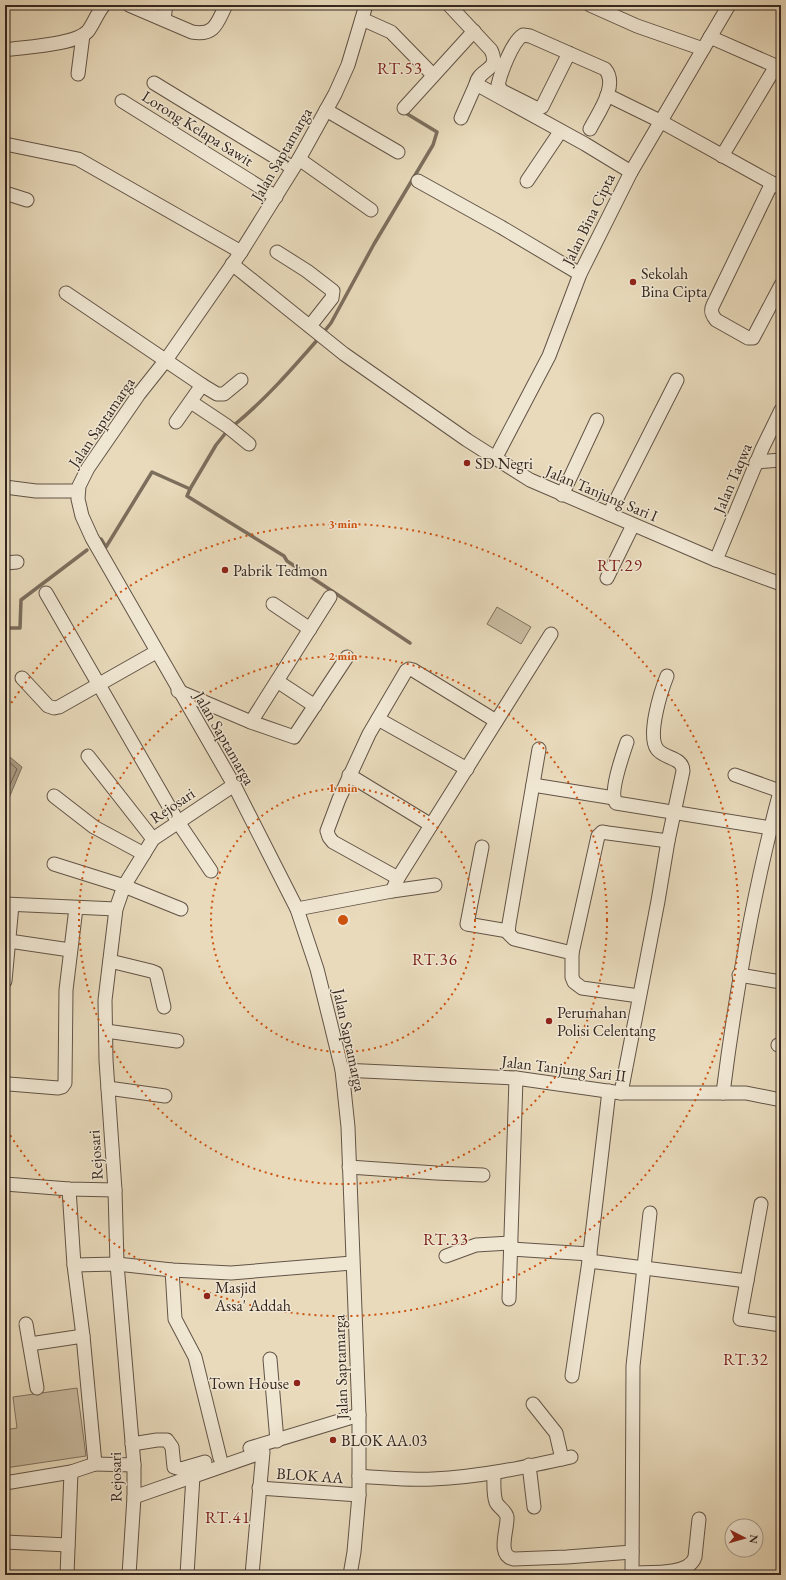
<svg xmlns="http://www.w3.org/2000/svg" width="786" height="1580" font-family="'EB Garamond',serif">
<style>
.green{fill:#cabca1;stroke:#807260}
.water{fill:#ab9d86;stroke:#7c6e5d}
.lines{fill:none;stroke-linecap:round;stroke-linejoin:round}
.shore{stroke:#706253;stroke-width:1}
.stream{stroke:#7c6e5d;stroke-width:3.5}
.street-casing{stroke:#625447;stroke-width:15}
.street{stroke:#f0e7d3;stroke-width:13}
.ring{fill:none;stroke:#cd520f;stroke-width:2;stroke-dasharray:2 4}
.poi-dot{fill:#8f2418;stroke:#f0e7d3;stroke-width:1.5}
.labels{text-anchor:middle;stroke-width:3;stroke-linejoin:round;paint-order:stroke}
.street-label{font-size:16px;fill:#352720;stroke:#f0e7d3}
.poi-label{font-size:16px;fill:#352720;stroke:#f0e7d3;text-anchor:start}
.neighbourhood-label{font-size:17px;letter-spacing:1px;fill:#7a1f14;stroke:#f0e7d3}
.centre{fill:#cd520f;stroke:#f0e7d3;stroke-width:2}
.ring-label{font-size:12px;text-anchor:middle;font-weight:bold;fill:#cd520f;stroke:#f0e7d3;stroke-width:3;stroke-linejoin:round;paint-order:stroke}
</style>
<rect width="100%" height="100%" fill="#e8dabb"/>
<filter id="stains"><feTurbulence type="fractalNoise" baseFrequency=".005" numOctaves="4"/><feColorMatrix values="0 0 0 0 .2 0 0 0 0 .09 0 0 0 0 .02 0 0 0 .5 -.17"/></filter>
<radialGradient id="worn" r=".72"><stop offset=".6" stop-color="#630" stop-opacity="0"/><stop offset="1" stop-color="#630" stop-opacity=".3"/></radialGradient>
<g class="green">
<polygon points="497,607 531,627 521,644 487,624"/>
<polygon points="77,1388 86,1456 5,1468 5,1430 17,1428 13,1397"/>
</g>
<polygon class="water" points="5,753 22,767 9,798 5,802"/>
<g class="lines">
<polyline class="shore" points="5,758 17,769 5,796"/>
<g class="stream">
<polyline points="323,333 331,323 374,244 433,145 437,132 404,112"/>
<path d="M233,426C265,400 292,369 319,338"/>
<polyline points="190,489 187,496 284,556 287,561 410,643"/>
<polyline points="101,539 106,547 152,472 190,489 216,445 228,430"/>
<polyline points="5,628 20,628 21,600 87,550"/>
</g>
<defs>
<g id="street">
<path d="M129,5L192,32C215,36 217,23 226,5"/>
<path d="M449,5L491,50C501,71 479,68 476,84L585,144L631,172"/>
<polyline points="590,5 637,26 703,49"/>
<polyline points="164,19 166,5"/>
<polyline points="362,19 391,32 433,75"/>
<polyline points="710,37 776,66"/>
<path d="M5,50C24,47 76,45 88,31C94,23 97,13 104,5"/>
<path d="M569,53L542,107L536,108L502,91L498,85C501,72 512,42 523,35L530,36L605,69C619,85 598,113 590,129"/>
<polyline points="78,74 83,35"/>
<polyline points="154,83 293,168"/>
<polyline points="607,95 660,121 781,188"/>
<polyline points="122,101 276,197"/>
<polyline points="404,108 474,31"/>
<polyline points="326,110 398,152"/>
<polyline points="461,118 476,84"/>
<polyline points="5,144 78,159 241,252"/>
<polyline points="722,156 776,66 781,69"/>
<polyline points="299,159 371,210"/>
<polyline points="418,181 501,227 580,274"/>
<polyline points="527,181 560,132"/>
<path d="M772,183L713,305C710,311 712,315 716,320L748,338H753L781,285"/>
<polyline points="5,193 27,200"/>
<polyline points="277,252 307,271 333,291 332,298 310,326"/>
<polyline points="232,264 344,354 467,440 530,480 716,560 781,584"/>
<polyline points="66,293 202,385 217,394 224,394 241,380"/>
<polyline points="191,402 227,426 249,444"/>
<polyline points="176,422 202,385"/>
<polyline points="496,457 549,356 580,274 631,172 729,5"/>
<polyline points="756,462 781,460"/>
<polyline points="5,487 36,491 78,491"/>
<polyline points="562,495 597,420"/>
<polyline points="609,514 677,380"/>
<polyline points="716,560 762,449 781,410"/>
<polyline points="5,563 17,562"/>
<polyline points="607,578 633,525"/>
<polyline points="46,593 178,822 211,871"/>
<polyline points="273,604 310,629"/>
<polyline points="22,678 48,706 54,708 59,707 156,652"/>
<polyline points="277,681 315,706"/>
<polyline points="178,691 251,722 294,737 347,657"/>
<polyline points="378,719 467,769"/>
<polyline points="251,722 330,597"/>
<path d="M627,742C623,754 609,793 616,803L771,828"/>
<polyline points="539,749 509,924 508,933 514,939 572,953"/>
<polyline points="88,756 153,839"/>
<polyline points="349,775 431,825"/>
<polyline points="735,775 780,791"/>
<polyline points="533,785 614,798"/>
<polyline points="54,796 94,827 144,854"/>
<polyline points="482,847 467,924 508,931"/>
<polyline points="54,864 124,886 181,909"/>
<polyline points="398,878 333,842 329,837 327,831 339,799 369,734 406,671 409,669 413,670 496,721"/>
<polyline points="392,891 398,878 551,634"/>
<polyline points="5,904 116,909"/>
<polyline points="297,909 392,891 435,885"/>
<polyline points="9,941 70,950"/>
<polyline points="110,961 151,971 156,973 164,1007"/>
<polyline points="739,975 781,982"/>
<polyline points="5,981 12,905"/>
<polyline points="639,996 582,988 574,982 572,977 572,953 598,836 602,832 608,833 668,841"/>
<polyline points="106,1031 177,1041"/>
<polyline points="778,1045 781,1046"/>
<polyline points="342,1070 516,1078 621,1093 746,1093 781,1100"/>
<polyline points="5,1082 9,1084 58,1088 62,1087 65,1083 66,990 76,908"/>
<polyline points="108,1088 165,1096"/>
<path d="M621,1093L658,901L668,841L683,771C683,757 664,759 657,749C647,735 661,691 667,676"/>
<path d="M723,1093C736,990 754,888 781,788"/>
<polyline points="349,1167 436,1173 483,1175"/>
<polyline points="5,1184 69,1189 115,1190"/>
<polyline points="761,1204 740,1319 781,1325"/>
<polyline points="511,1249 590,1254"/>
<polyline points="446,1256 476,1245 511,1243"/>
<polyline points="589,1261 747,1281"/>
<polyline points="74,1265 117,1264 172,1270 231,1273 352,1263"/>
<polyline points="172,1270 175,1319 195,1357 220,1458"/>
<polyline points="509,1299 516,1078"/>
<polyline points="26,1324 37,1388"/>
<polyline points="30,1344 83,1336"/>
<polyline points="270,1359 277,1441"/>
<polyline points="572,1376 589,1261 609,1091"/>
<polyline points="533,1404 556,1433 562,1459"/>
<polyline points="132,1444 157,1440 167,1440 172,1447 174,1467 181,1469 205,1462"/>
<polyline points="250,1448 359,1415"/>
<polyline points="95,1464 134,1465"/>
<polyline points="529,1465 534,1507"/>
<path d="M494,1473C494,1482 493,1494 496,1502C498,1507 506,1511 507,1517C508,1529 496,1556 514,1559L567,1557L632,1552"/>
<path d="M359,1476C384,1478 408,1480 433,1479C480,1477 526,1467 571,1457"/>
<polyline points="5,1483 71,1472 95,1464 83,1336 74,1265 69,1189"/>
<polyline points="259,1488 359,1495"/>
<polyline points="134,1497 263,1452 252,1575"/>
<polyline points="5,1542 68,1545"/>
<path d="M632,1573C649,1572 689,1576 695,1557L699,1519"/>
<polyline points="67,1575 71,1472"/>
<polyline points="129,1575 134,1497 134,1465 117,1264 115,1190 106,1060 105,1000 116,909 124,886 153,839 234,785"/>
<polyline points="187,1575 193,1476"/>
<polyline points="350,1575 354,1552 359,1495 359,1415 348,1127 342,1070 330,1021 317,969 297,909 234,785 92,538 82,516 78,499 79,486 88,468 139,394 166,360 241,252 299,159 335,94 348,65 366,5"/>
<polyline points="632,1575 633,1366 650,1213"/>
</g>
</defs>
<use href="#street" class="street-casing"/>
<use href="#street" class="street"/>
</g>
<g class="ring">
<circle cx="343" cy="920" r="132"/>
<circle cx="343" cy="920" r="264"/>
<path d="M5 713A396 396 0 1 1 5 1127"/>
</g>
<g class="poi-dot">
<circle cx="633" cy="282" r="4"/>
<circle cx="467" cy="463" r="4"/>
<circle cx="225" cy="570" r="4"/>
<circle cx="549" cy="1021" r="4"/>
<circle cx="207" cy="1296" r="4"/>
<circle cx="297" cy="1383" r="4"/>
<circle cx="333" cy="1440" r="4"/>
</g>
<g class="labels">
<g class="street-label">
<text transform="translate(198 128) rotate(32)" y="6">Lorong Kelapa Sawit</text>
<text transform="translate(281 154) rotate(-60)" y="6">Jalan Saptamarga</text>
<text transform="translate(588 219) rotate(-64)" y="6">Jalan Bina Cipta</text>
<text transform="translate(101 422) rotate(-56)" y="6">Jalan Saptamarga</text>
<text transform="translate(732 478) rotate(-67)" y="6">Jalan Taqwa</text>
<text transform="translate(602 493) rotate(23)" y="6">Jalan Tanjung Sari I</text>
<text transform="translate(225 738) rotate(60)" y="6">Jalan Saptamarga</text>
<text transform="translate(172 805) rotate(-34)" y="6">Rejosari</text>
<text transform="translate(350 1040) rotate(78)" y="6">Jalan Saptamarga</text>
<text transform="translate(564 1068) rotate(7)" y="6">Jalan Tanjung Sari II</text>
<text transform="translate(95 1155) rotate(-94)" y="6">Rejosari</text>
<text transform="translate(340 1367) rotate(-92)" y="6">Jalan Saptamarga</text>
<text transform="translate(310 1475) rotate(4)" y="6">BLOK AA</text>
<text transform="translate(115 1477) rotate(-91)" y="6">Rejosari</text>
</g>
<g class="poi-label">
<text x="641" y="279">Sekolah<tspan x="641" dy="18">Bina Cipta</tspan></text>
<text x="475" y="469">SD Negri</text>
<text x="233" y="576">Pabrik Tedmon</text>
<text x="557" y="1018">Perumahan<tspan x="557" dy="18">Polisi Celentang</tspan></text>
<text x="215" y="1293">Masjid<tspan x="215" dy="18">Assa' Addah</tspan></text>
<text x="289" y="1389" text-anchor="end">Town House</text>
<text x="341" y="1446">BLOK AA.03</text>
</g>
<g class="neighbourhood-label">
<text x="400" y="74">RT.53</text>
<text x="620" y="571">RT.29</text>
<text x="435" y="965">RT.36</text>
<text x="446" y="1245">RT.33</text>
<text x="746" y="1365">RT.32</text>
<text x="228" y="1523">RT.41</text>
</g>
</g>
<circle cx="343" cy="920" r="6" class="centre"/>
<g class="ring-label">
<text x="343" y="528">3 min</text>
<text x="343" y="660">2 min</text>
<text x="343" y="792">1 min</text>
</g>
<rect width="786" height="1580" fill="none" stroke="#e8dabb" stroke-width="20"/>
<rect x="6" y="6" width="774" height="1568" fill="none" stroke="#352720" stroke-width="2"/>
<rect x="10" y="10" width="766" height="1560" fill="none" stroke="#352720"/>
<g transform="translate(744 1538) rotate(96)"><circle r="19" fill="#f0e7d3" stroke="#a59a8b"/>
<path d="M0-3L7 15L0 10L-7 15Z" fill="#8f2418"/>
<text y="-6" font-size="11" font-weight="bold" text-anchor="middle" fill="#352720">N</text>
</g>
<rect width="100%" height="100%" filter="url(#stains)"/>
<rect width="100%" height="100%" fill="url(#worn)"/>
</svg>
